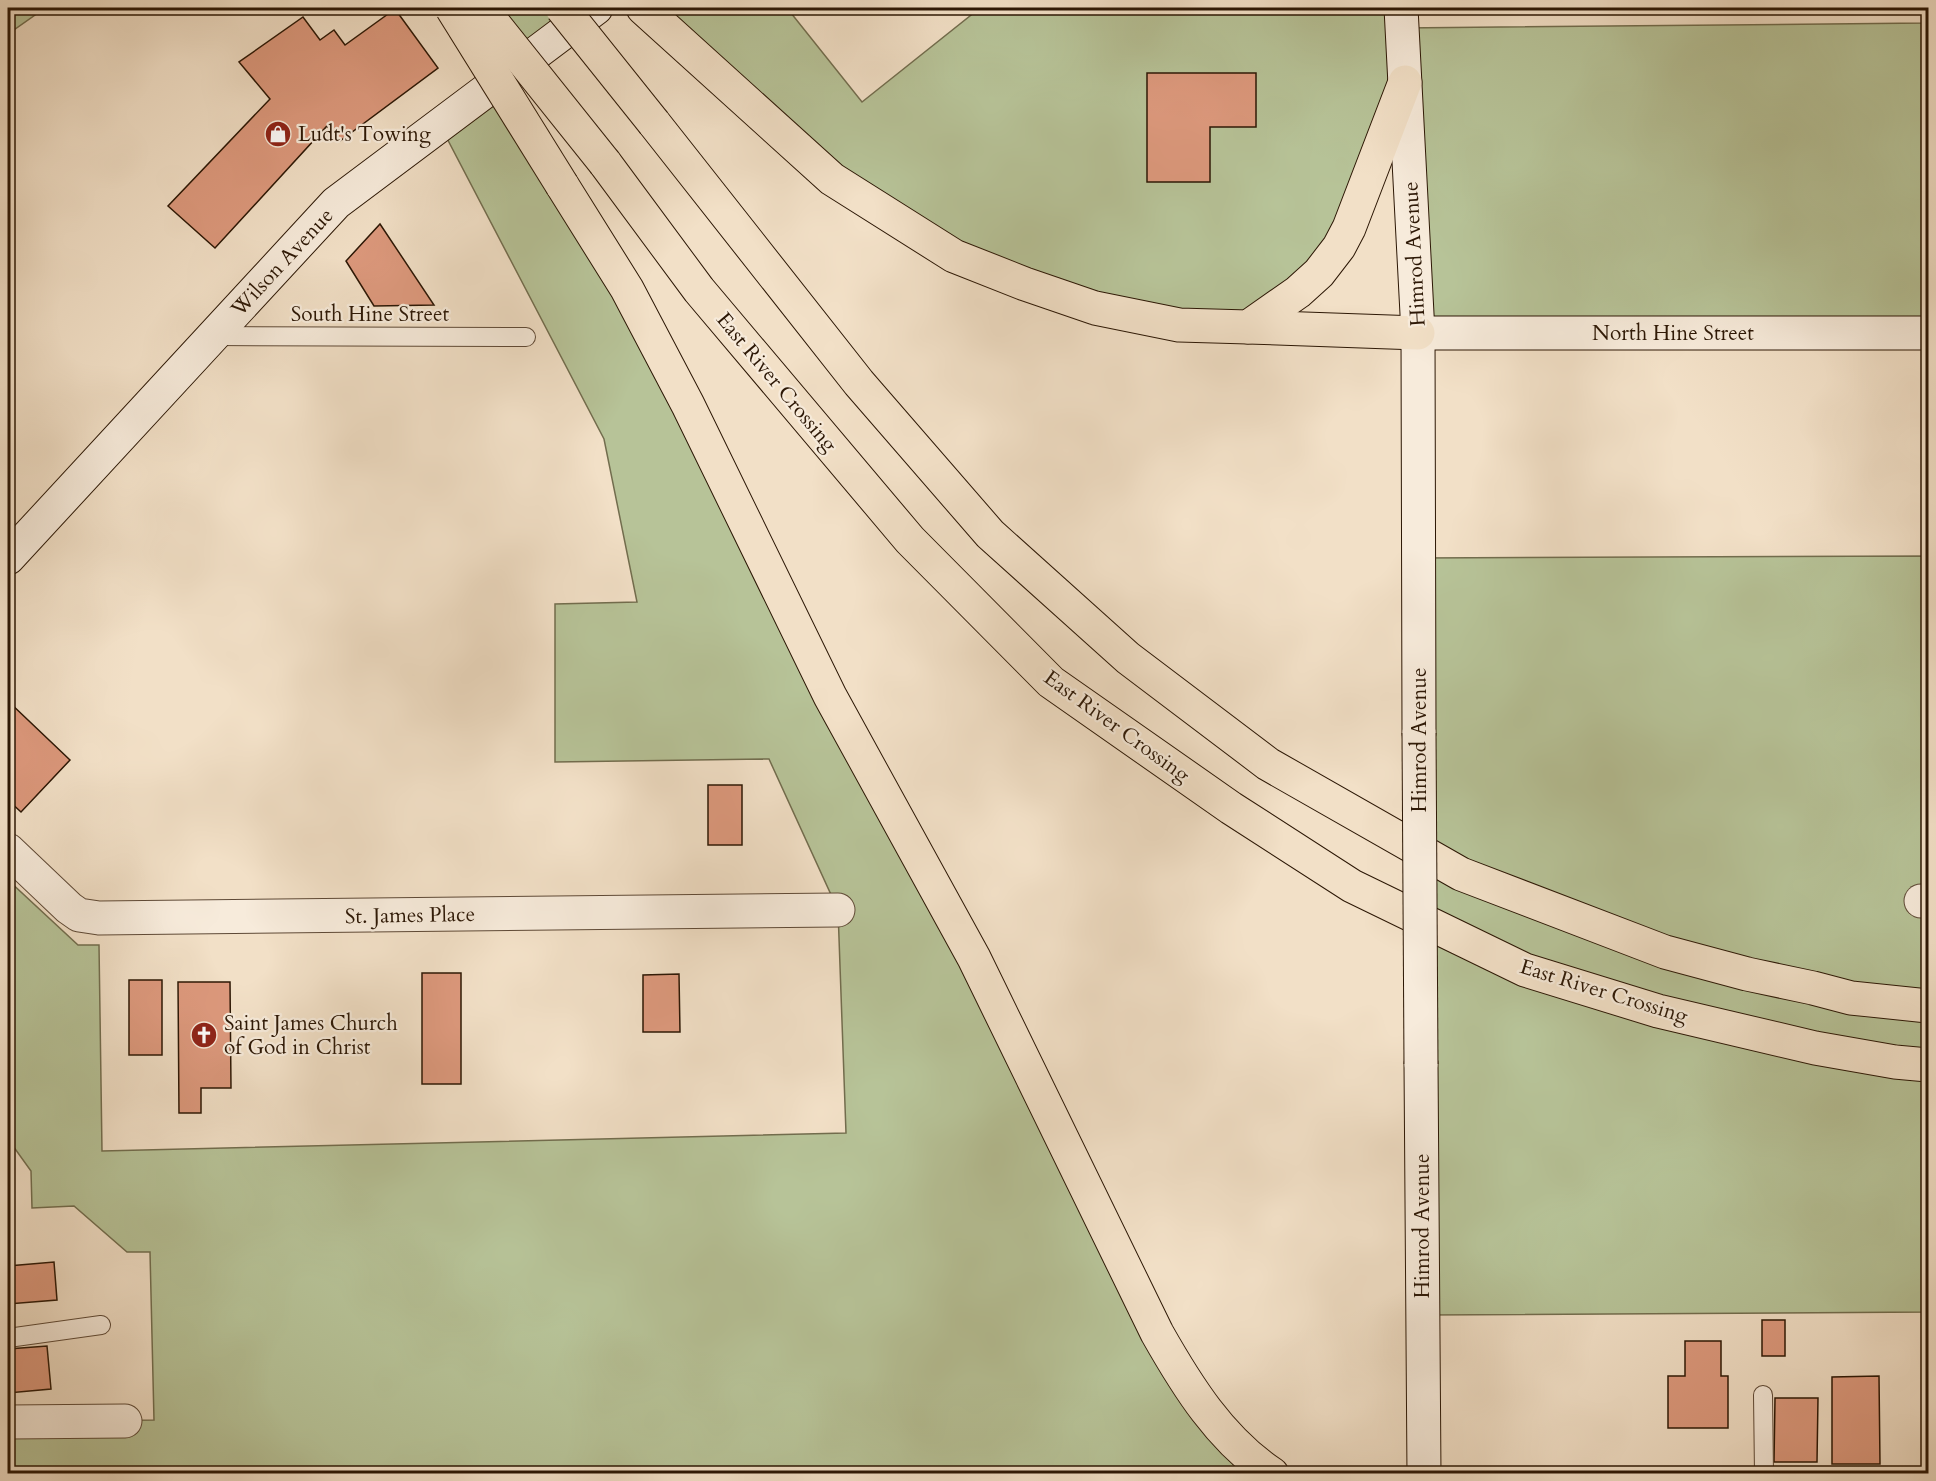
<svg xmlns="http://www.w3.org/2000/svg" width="1936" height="1481" font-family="Cardo,serif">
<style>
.green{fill:#b7c398;stroke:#726d4e;stroke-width:1.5}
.building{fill:#dd997d;stroke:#2c1705;stroke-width:1.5}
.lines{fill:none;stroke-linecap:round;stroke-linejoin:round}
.lane-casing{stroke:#5e4936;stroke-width:20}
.street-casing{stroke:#5e4936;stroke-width:35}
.secondary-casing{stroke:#2c1705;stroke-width:35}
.highway-casing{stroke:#2c1705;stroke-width:35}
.lane{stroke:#f7ebdb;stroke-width:18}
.street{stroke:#f7ebdb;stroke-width:33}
.secondary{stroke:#f7ebdb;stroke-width:33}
.highway{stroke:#f2e0c7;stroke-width:33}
.secondary-bridge-casing{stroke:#2c1705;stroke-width:35;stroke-linecap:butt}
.highway-bridge-casing{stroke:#2c1705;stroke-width:35;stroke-linecap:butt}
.secondary-bridge{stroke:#f7ebdb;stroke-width:33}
.highway-bridge{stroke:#f2e0c7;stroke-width:33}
.labels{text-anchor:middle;stroke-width:4.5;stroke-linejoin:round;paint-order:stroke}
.poi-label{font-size:21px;fill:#2c1705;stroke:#f7ebdb;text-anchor:start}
.street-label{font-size:21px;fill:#2c1705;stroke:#f7ebdb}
</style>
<rect width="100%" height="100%" fill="#f2e0c7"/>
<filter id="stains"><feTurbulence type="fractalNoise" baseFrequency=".00333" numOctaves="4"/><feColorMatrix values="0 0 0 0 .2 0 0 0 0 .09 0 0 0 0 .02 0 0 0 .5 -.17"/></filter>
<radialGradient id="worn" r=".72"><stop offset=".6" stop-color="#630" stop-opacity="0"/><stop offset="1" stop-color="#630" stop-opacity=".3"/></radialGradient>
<g class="green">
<polygon points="8,8 45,8 8,34"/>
<polygon points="452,8 595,8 502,88 627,289 1157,1333 1272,1473 8,1473 8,1422 154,1420 150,1252 127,1252 74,1206 32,1208 31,1171 8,1139 8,880 78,945 99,945 102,1151 846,1133 838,910 769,759 555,762 555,604 637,602 604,439 440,125 502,87"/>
<polygon points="646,8 787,8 862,102 980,8 1401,8 1402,28 1925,23 1925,8 1928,8 1928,333 1418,333 1405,84 1349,228 1248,327 1095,308 832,179"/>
<polygon points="1928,556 1928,1312 1424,1315 1418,558"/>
</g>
<g class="building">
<polygon points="395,9 438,68 340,141 327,126 215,248 168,206 270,99 239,62 303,17 320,40 334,30 345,45"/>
<polygon points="1147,73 1256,73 1256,127 1210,127 1210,182 1147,182"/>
<polygon points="380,224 434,305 374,306 346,261"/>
<polygon points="8,701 70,760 21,812 8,800"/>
<rect x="708" y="785" width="34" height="60"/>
<rect x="422" y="973" width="39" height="111"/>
<polygon points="679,974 680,1032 643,1032 643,975"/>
<rect x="129" y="980" width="33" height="75"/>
<polygon points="178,982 230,982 231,1088 201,1088 201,1113 179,1113"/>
<polygon points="54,1262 57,1300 8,1304 8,1266"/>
<rect x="1762" y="1320" width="23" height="36"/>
<polygon points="1685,1341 1721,1341 1721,1376 1728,1376 1728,1428 1668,1428 1668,1376 1685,1376"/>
<polygon points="47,1346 51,1389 8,1393 8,1349"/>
<polygon points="1879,1376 1880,1464 1832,1464 1832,1377"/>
<polygon points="1775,1398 1818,1398 1817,1462 1774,1462"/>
</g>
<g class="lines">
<defs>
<g id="lane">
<polyline points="214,336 526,337"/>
<polyline points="8,1338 101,1325"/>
<polyline points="1763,1395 1764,1474"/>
</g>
<g id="street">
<polyline points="8,850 69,908 79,915 99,918 838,910"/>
<polyline points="1921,901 1928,901"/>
<polyline points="8,1422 125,1421"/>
</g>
<g id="secondary">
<polyline points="1401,8 1418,333 1419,733"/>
<polyline points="1418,333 1928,333"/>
<polyline points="8,558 336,203 596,8"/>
<polyline points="1421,1064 1424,1474"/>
</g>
<g id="highway">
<polyline points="643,8 832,179 954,256 1025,284 1095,308 1179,325 1248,327 1298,292 1319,273 1339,247 1349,228 1405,82"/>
<polyline points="654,123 859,383 990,534 1128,658 1268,764 1461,874 1665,952 1747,974 1813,988 1851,998 1928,1006"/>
<polyline points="605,163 699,290 910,540 1051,682 1231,808 1352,886 1525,970 1658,1011 1815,1048 1895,1062 1928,1065"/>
<path d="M562,185L627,289L688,405L830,696L974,958L1157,1333C1187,1386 1220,1439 1272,1474"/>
<polyline points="1248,327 1418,333"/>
</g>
</defs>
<use href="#lane" class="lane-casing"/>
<use href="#street" class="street-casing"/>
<use href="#secondary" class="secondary-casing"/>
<use href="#highway" class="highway-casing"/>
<use href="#lane" class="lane"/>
<use href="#street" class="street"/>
<use href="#secondary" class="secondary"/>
<use href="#highway" class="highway"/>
<defs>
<polyline id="secondary-bridge" points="1419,733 1421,1064"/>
<g id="highway-bridge">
<polyline points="452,8 562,185"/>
<polyline points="481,8 605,163"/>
<polyline points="562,8 654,123"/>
</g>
</defs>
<use href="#secondary-bridge" class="secondary-bridge-casing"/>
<use href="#highway-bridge" class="highway-bridge-casing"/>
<use href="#secondary-bridge" class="secondary-bridge"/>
<use href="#highway-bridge" class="highway-bridge"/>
</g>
<defs>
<symbol id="shop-disc" viewBox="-11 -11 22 22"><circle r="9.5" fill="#8f2418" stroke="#f7ebdb"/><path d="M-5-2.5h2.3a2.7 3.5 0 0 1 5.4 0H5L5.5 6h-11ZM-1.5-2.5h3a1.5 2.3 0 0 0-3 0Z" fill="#fff"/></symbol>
<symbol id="church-disc" viewBox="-11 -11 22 22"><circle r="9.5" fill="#8f2418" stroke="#f7ebdb"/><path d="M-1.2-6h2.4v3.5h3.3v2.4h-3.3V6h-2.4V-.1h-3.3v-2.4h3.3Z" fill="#fff"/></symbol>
</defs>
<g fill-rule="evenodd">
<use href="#shop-disc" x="263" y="119" width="30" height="30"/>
<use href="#church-disc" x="189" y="1020" width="30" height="30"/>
</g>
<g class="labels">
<g class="poi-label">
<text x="298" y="141">Ludt's Towing</text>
<text x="224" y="1030">Saint James Church<tspan x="224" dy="24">of God in Christ</tspan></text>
</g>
<g class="street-label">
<text transform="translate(1414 254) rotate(-93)" y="7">Himrod Avenue</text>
<text transform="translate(282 262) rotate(-47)" y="7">Wilson Avenue</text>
<text x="370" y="321">South Hine Street</text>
<text x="1673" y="340">North Hine Street</text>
<text transform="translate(777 382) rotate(50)" y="7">East River Crossing</text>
<text transform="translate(1117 726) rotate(36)" y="7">East River Crossing</text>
<text transform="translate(1419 740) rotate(-90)" y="7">Himrod Avenue</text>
<text transform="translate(410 915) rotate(-1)" y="7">St. James Place</text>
<text transform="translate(1604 991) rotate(17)" y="7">East River Crossing</text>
<text transform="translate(1422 1226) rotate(-90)" y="7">Himrod Avenue</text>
</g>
</g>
<rect width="1936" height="1481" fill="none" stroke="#f2e0c7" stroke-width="30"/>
<rect x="9" y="9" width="1918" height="1463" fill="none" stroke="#2c1705" stroke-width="3"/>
<rect x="15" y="15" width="1906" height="1451" fill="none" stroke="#2c1705" stroke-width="1.5"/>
<rect width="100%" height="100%" filter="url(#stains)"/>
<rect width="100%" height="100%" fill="url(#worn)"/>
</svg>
